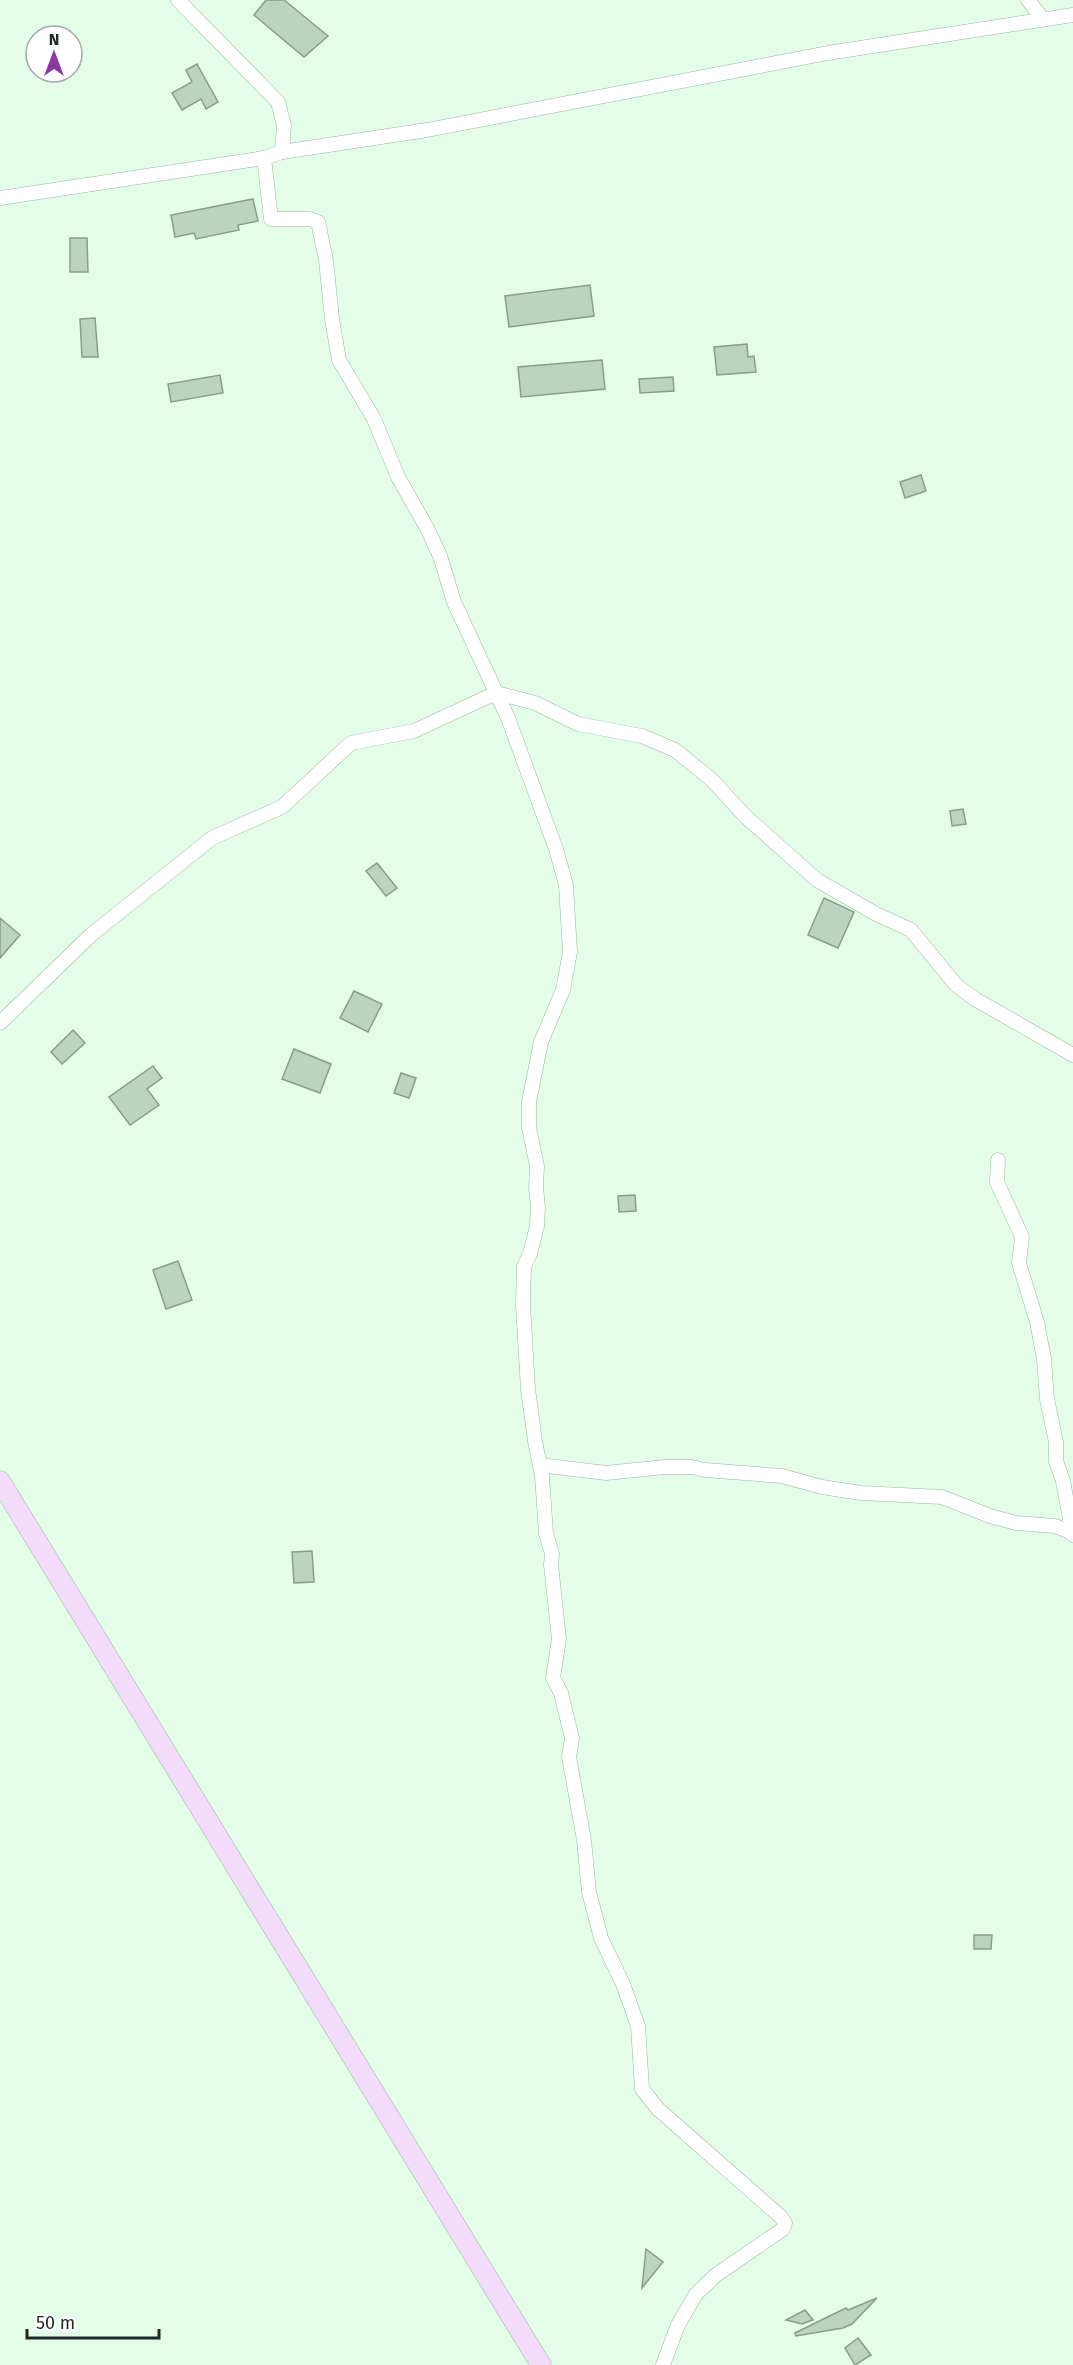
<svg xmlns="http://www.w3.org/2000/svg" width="1073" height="2365" font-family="'Fira Sans',sans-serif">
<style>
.building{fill:#bbd4c1;stroke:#869f8d;stroke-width:1.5}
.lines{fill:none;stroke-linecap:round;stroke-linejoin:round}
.street-casing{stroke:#9bb4a1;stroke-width:15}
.secondary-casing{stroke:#9bb4a1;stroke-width:21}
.street{stroke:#fff;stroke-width:14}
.secondary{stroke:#f3dcf9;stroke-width:20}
</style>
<rect width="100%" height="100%" fill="#e3fde9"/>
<g class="building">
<polygon points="266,0 284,0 328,36 304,57 254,15"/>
<polygon points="197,64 218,102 206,109 201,99 182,110 172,93 192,82 186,70"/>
<polygon points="253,199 258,221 238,225 239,230 196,239 194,233 175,237 171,215"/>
<polygon points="70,238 87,238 88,272 70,272"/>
<polygon points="590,285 594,316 509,327 505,296"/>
<polygon points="95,318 98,357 82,357 80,319"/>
<polygon points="747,344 748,357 754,356 756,372 717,375 714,347"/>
<polygon points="602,360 605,389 521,397 518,367"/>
<polygon points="220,375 223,393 171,402 168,384"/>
<polygon points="673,377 674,391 640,393 639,379"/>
<polygon points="921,475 926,491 905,498 900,482"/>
<polygon points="963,809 966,824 952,826 950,811"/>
<polygon points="377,863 397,888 386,896 366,871"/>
<polygon points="824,898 854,912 838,948 808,935"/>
<polygon points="0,918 20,935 0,958"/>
<polygon points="354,991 382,1004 368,1032 340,1018"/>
<polygon points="73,1030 85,1043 62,1064 51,1052"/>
<polygon points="294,1049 331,1064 320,1093 282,1079"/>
<polygon points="153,1066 162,1078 147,1089 159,1105 130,1125 109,1097"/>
<polygon points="401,1073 416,1078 409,1098 394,1093"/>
<polygon points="635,1195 636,1211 619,1212 618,1196"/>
<polygon points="178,1261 192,1300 166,1309 153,1270"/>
<polygon points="312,1551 314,1582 294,1583 292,1552"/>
<polygon points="974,1935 992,1935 991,1949 974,1949"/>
<polygon points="646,2249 663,2262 642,2288"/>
<polygon points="877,2298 852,2324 843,2328 796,2336 795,2333 846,2308 848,2310"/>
<polygon points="805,2310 813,2320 802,2324 786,2320"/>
<polygon points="858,2338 871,2355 855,2365 845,2348"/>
</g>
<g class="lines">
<defs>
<g id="street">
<polyline points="1028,0 1043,19"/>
<polyline points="282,152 427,130 828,53 1073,15"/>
<polyline points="264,158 271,219 310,219 318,222 326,260 332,319 339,360 374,419 398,477 427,528 440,556 454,602 508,718 556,849 566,885 570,952 563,990 541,1042 529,1102 529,1128 537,1166 536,1188 538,1207 537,1226 530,1254 524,1266 523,1305 528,1389 535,1441 542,1476 546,1533 552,1554 551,1565 559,1639 553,1678 561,1693 572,1738 569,1757 584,1840 589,1892 601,1938 623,1984 638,2026 642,2089 658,2109 781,2217 785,2223 783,2229 716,2275 696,2294 678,2325 663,2365"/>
<polyline points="0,198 264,158 282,152 284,125 278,102 178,0"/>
<polyline points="0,1023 92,934 212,838 282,807 351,743 414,731 496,693 535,703 578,724 642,736 675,750 712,780 746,817 817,880 876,914 911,930 956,985 975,999 1073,1055"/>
<polyline points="998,1160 997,1182 1022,1237 1019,1263 1037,1322 1044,1359 1047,1399 1056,1442 1056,1461 1063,1481 1073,1535"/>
<polyline points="540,1465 606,1473 665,1467 692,1467 705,1470 782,1476 822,1487 861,1493 942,1497 990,1516 1016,1523 1055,1526 1073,1533"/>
</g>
<polyline id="secondary" points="0,1481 541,2365"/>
</defs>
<use href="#street" class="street-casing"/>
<use href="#secondary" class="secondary-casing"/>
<use href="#street" class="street"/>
<use href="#secondary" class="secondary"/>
</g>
<g transform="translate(54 54)"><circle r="28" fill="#ffffff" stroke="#a6aaa7" stroke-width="1.5"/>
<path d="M0-4.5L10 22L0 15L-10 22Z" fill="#8d37a5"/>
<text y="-9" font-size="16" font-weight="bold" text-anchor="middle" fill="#202a23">N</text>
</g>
<path d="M27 2329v9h132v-9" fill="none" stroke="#202a23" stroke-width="3"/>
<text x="36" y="2329" font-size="18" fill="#202a23" stroke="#ffffff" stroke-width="4.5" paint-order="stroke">50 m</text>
</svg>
